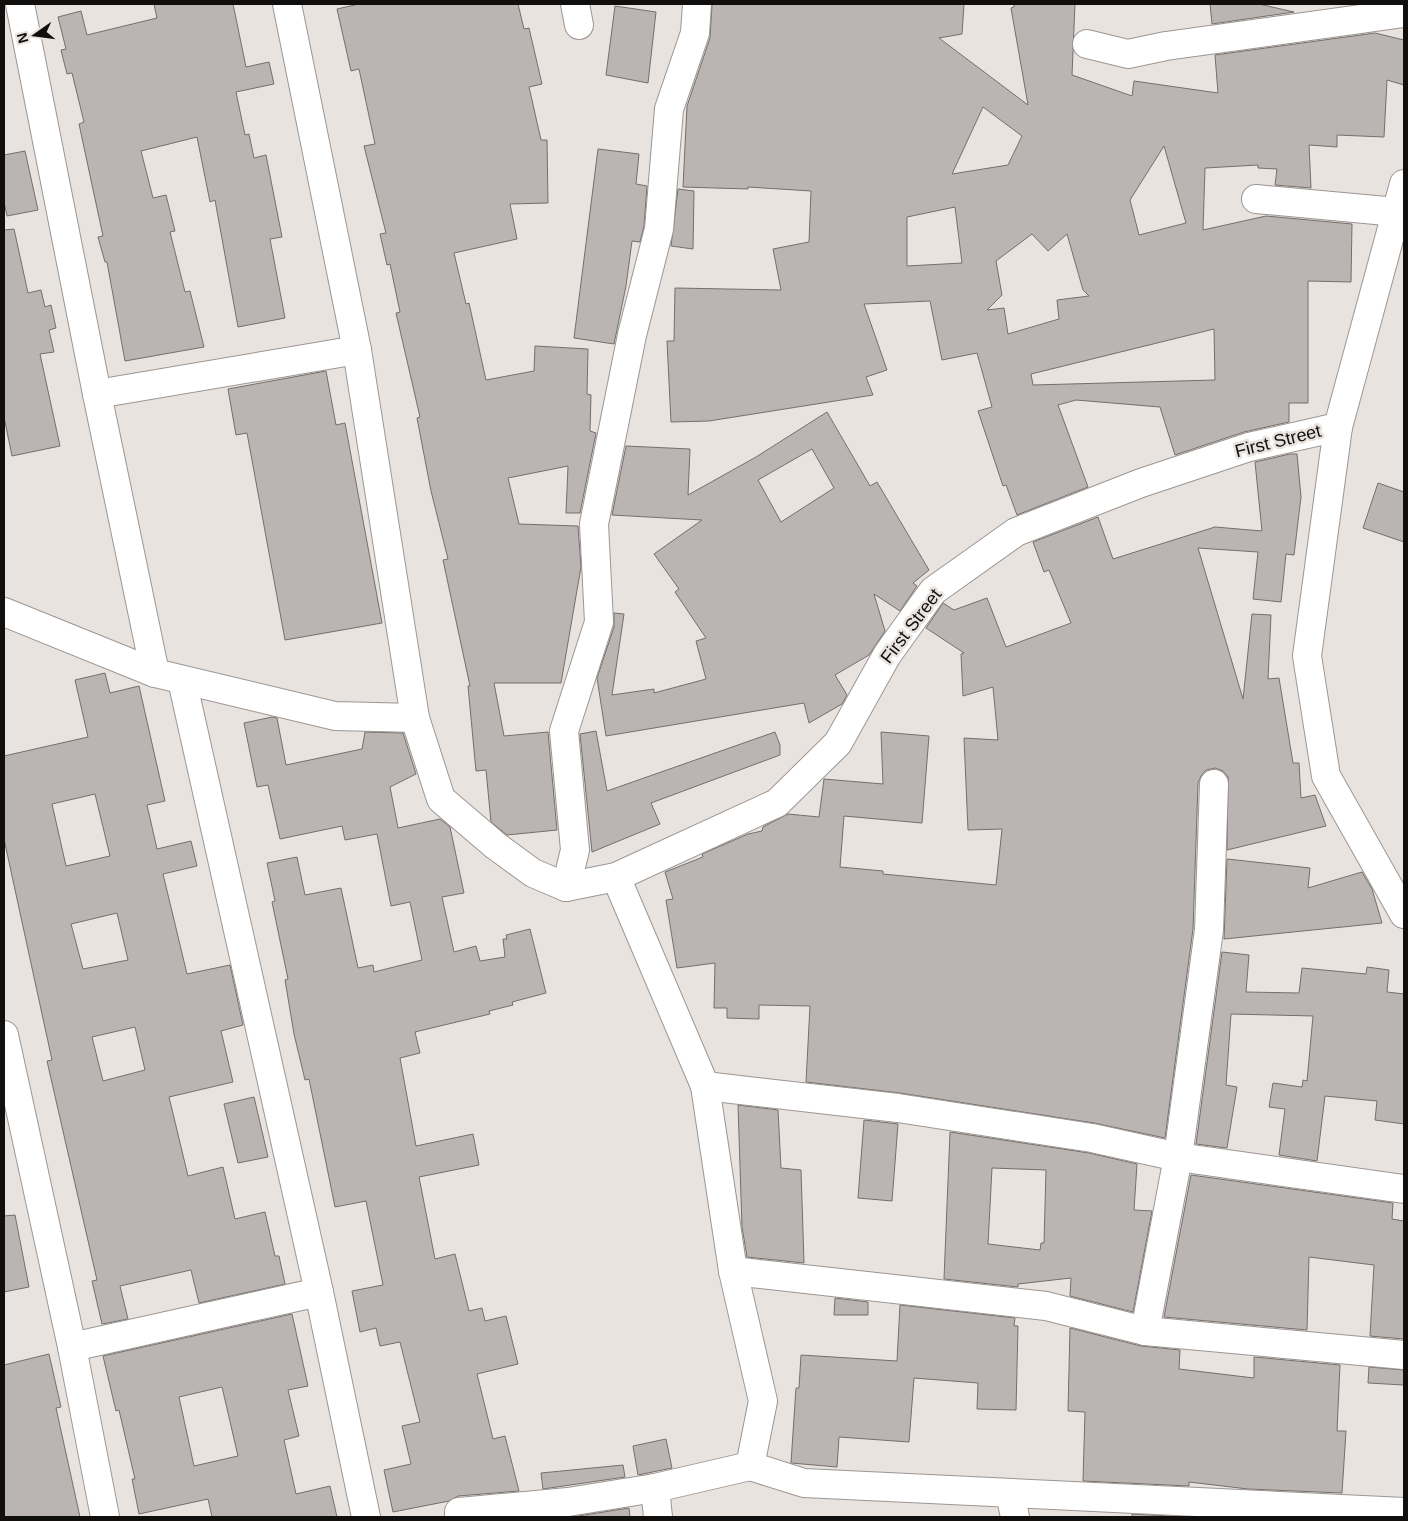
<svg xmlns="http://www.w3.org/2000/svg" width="1408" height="1521" font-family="Helvetica,sans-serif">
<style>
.building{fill:#bab5b2;stroke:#746f6c;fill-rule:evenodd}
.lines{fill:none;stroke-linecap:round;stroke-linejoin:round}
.minor-casing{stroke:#9c9693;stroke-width:30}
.minor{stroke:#fff;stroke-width:28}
.labels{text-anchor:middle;stroke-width:5;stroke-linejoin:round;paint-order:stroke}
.street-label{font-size:18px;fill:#110f0e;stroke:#e9e3e0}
</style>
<rect width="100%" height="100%" fill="#e9e3e0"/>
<g class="building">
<polygon points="154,4 233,4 246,67 269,62 274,84 236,92 245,135 249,134 254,158 266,155 282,237 270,239 285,318 238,327 215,200 210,202 197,137 141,151 153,198 166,195 175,231 170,232 185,292 190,291 204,347 125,361 107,262 105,262 98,237 103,236 79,124 84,122 72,73 67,74 61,50 66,49 58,17 81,11 87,35 157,18"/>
<polygon points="359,4 518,4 524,29 529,28 542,84 529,87 541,140 547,140 548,203 510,204 517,239 454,253 466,304 469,303 486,380 534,371 535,346 588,349 587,394 591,395 590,431 596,433 580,513 566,513 568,466 508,478 519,524 578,526 581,567 561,683 494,683 504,736 548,732 557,830 507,835 491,822 486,770 476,771 468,686 470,686 443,560 448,559 431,491 417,418 420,417 396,313 400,312 390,264 387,265 380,234 386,233 364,146 375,144 359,69 351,71 337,9"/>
<path d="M712,4H964L962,34L939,38L1028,105L1011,8L1014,7V4H1075L1072,75L1132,96L1134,81L1218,93L1215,55L1375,33L1404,40V85L1387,80L1384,137L1337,135V147L1309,145L1311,188L1275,185L1277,169L1258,168V165L1205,168L1203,230L1266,216L1352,224L1351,282L1308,281V403H1289V422L1244,432L1175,455L1160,407L1076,400L1058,405L1088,487L1017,515L1006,485L1003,486L978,411L992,407L977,353L942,360L930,301L864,304L887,370L866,377L873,395L709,421L671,422L667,341H674L675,288L781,290L773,249L809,242L811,191L748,187V189L683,187L687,106L710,38ZM983,107L1022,136L1008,165L952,174ZM1164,146L1186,223L1139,235L1130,200ZM955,207L962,263L907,266V217ZM1032,234L1048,251L1067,234L1083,290L1089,296L1057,300L1059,319L1008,334L1004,308L987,310L1002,295L996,261ZM1214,329L1215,380L1033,385L1031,374Z"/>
<polygon points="1210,4 1259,4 1294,12 1212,24"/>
<polygon points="615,6 656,12 648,83 606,75"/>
<polygon points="598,149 639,154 636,184 647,186 644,226 640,242 632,241 626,286 614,344 574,338"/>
<polygon points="25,151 38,210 7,216 4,202 4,155"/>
<polygon points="678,189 694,191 693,249 671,246"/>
<polygon points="14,229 28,293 41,290 45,307 51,305 56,328 49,330 54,352 40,354 60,446 12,456 4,417 4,230"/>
<polygon points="326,371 336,425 345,423 382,623 285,640 247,433 236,435 228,389"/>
<path d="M827,412L870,486L877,482L929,570L913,583L917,586L900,611L874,594L885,631L869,655L835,675L847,695L842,704L809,723L804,703L606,736L597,678L614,627V613L624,614L612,695L654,689V693L706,679L696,641L706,638L675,592L679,589L654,554L702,520L612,515L626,446L690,449L688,495L756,457ZM812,449L834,488L781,522L758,480Z"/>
<polygon points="1290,454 1297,454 1301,497 1294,555 1286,554 1281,602 1253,599 1258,552 1198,548 1243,699 1252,614 1271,615 1268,679 1279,678 1293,763 1299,763 1301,798 1315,795 1326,826 1227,850 1228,777 1223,771 1215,768 1206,770 1201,776 1198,783 1193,929 1165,1138 1094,1123 900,1093 806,1082 810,1006 759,1005 759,1019 727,1018 727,1008 714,1008 715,963 677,968 666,900 673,899 665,872 703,857 702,854 748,834 762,831 763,827 788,814 819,817 824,779 883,784 881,732 929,736 922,823 844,816 840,867 883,871 883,874 996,885 1002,829 968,830 964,738 998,740 993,687 963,696 961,654 964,653 926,628 943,603 954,610 987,598 1006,647 1071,623 1049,570 1044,572 1033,542 1098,517 1113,559 1215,527 1262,531 1255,462"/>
<polygon points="1378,483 1404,492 1404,542 1363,528"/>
<path d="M105,673L110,693L139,686L165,801L147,805L157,849L191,841L197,866L163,874L187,974L230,965L243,1025L221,1031L233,1082L169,1097L188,1176L223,1167L235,1219L265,1212L275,1256H279L285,1284L199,1303L191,1270L120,1286L128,1319L102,1324L92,1281L97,1280L47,1061L52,1060L4,839V756L88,737L75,680ZM95,794L110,856L66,866L52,804ZM117,913L128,960L83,969L71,924ZM135,1027L145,1070L103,1081L92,1037Z"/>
<polygon points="272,717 277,718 286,765 362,749 365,732 403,733 416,774 390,787 398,828 440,819 450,827 464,893 442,897 454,952 476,946 480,961 505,957 503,939 507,939 506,935 530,929 546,993 512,1002 513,1005 489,1011 490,1014 415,1032 420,1053 400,1058 416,1146 473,1134 479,1165 419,1177 435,1259 455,1254 469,1311 482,1308 485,1321 506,1316 518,1364 477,1374 493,1439 505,1436 519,1491 458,1496 449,1501 393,1512 384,1470 411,1464 402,1426 420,1422 400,1342 380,1346 376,1328 360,1332 352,1291 383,1285 366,1201 335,1207 309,1079 305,1080 294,1034 285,980 288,979 272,902 275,901 267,863 297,857 305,895 341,888 358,968 373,965 374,972 422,960 410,902 391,906 377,834 345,840 342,826 280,839 268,785 257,787 244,723"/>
<polygon points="596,731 607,791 775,732 780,745 780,755 651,803 660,824 592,852 580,734"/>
<polygon points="1227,859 1310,868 1308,888 1362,872 1372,889 1382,923 1224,939"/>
<polygon points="1222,952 1249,955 1246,992 1299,993 1302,968 1366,974 1367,967 1389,970 1387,992 1404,994 1404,1124 1375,1120 1377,1101 1325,1096 1317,1161 1279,1155 1285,1109 1269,1107 1273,1083 1302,1087 1303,1080 1307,1081 1313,1016 1231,1014 1226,1085 1237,1087 1227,1148 1196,1144"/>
<polygon points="254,1097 268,1157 238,1163 224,1104"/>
<polygon points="738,1105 778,1110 781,1168 801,1170 804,1263 747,1257 742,1227"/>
<polygon points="864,1120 898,1124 892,1201 858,1198"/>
<path d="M950,1132L1089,1153L1137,1164L1134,1210L1152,1211L1133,1312L1070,1296L1071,1278L1018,1284V1287L944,1279ZM992,1168L1046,1170L1044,1243H1041L1040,1250L988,1244Z"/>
<polygon points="1191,1175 1393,1203 1392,1219 1404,1221 1404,1339 1370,1336 1374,1265 1309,1257 1307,1330 1164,1317"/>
<polygon points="15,1215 29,1287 4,1292 4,1216"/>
<polygon points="835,1298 868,1302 868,1315 834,1315"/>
<polygon points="900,1305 1015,1318 1014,1326 1018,1326 1016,1410 977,1409 978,1383 914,1378 909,1442 839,1437 837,1467 791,1463 796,1388 799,1388 801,1355 897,1361"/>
<path d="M292,1314L308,1386L288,1390L299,1436L284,1440L296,1494L330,1486L337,1517H212L208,1499L139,1514L132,1479H135L119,1410L116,1411L103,1356ZM222,1387L238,1456L194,1466L179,1397Z"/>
<polygon points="1070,1328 1141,1346 1180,1350 1179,1369 1254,1378 1254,1357 1340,1365 1337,1431 1346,1431 1342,1493 1248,1489 1189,1482 1189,1486 1083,1481 1085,1412 1068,1411"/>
<polygon points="49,1354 61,1407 56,1408 80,1517 4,1517 4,1365"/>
<polygon points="1369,1367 1404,1370 1404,1385 1368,1383"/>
<polygon points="666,1439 672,1468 638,1475 633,1446"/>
<polygon points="623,1465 625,1477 543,1489 541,1473"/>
<polygon points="629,1508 630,1517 572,1517"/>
<polygon points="1132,1514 1189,1517 1132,1517"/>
</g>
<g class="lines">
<defs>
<g id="minor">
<polyline points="20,4 97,394 155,673"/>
<polyline points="287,4 357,350 415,718 441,799 496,846 533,873 566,887"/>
<polyline points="575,4 579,25"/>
<polyline points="1087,44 1128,54 1166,46 1404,13"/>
<polyline points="1404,184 1338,427 1307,656 1326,776 1404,914"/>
<polyline points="1256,199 1397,212"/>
<polyline points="97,394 357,350"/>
<polyline points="4,612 155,673 335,716 415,718"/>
<polyline points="182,680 319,1292 366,1517"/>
<polyline points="616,877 705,1086 733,1271 763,1401 750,1466 655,1488 658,1517"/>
<polyline points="566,887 616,877 777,803 838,743 887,655 933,591 1016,532 1141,483 1249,447 1338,427"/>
<polyline points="566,887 575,850 564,731 599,622 594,524 632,335 659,229 669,109 695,33 697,4"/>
<polyline points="4,1035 72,1347 105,1517"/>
<polyline points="705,1086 898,1108 1092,1138 1178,1157 1404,1189"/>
<polyline points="733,1271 1046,1306 1145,1331 1404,1355"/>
<polyline points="1145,1331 1178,1157 1209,930 1214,784"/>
<polyline points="72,1347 319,1292"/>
<polyline points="750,1466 804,1483 1404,1512"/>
<polyline points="1010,1493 1015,1517"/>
<polyline points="459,1517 459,1512 568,1502 655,1488"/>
</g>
</defs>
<use href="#minor" class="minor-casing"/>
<use href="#minor" class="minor"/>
</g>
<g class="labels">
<g class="street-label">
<text transform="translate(1278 441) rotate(-14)" y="6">First Street</text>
<text transform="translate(911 626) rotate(-53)" y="6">First Street</text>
</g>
</g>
<rect width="1408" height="1521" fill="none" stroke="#110f0e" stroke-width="10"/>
<g transform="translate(35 35) rotate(256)" stroke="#e9e3e0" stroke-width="4" paint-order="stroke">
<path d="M0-4L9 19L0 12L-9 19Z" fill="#110f0e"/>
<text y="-8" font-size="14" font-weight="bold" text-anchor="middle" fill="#110f0e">N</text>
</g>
</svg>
